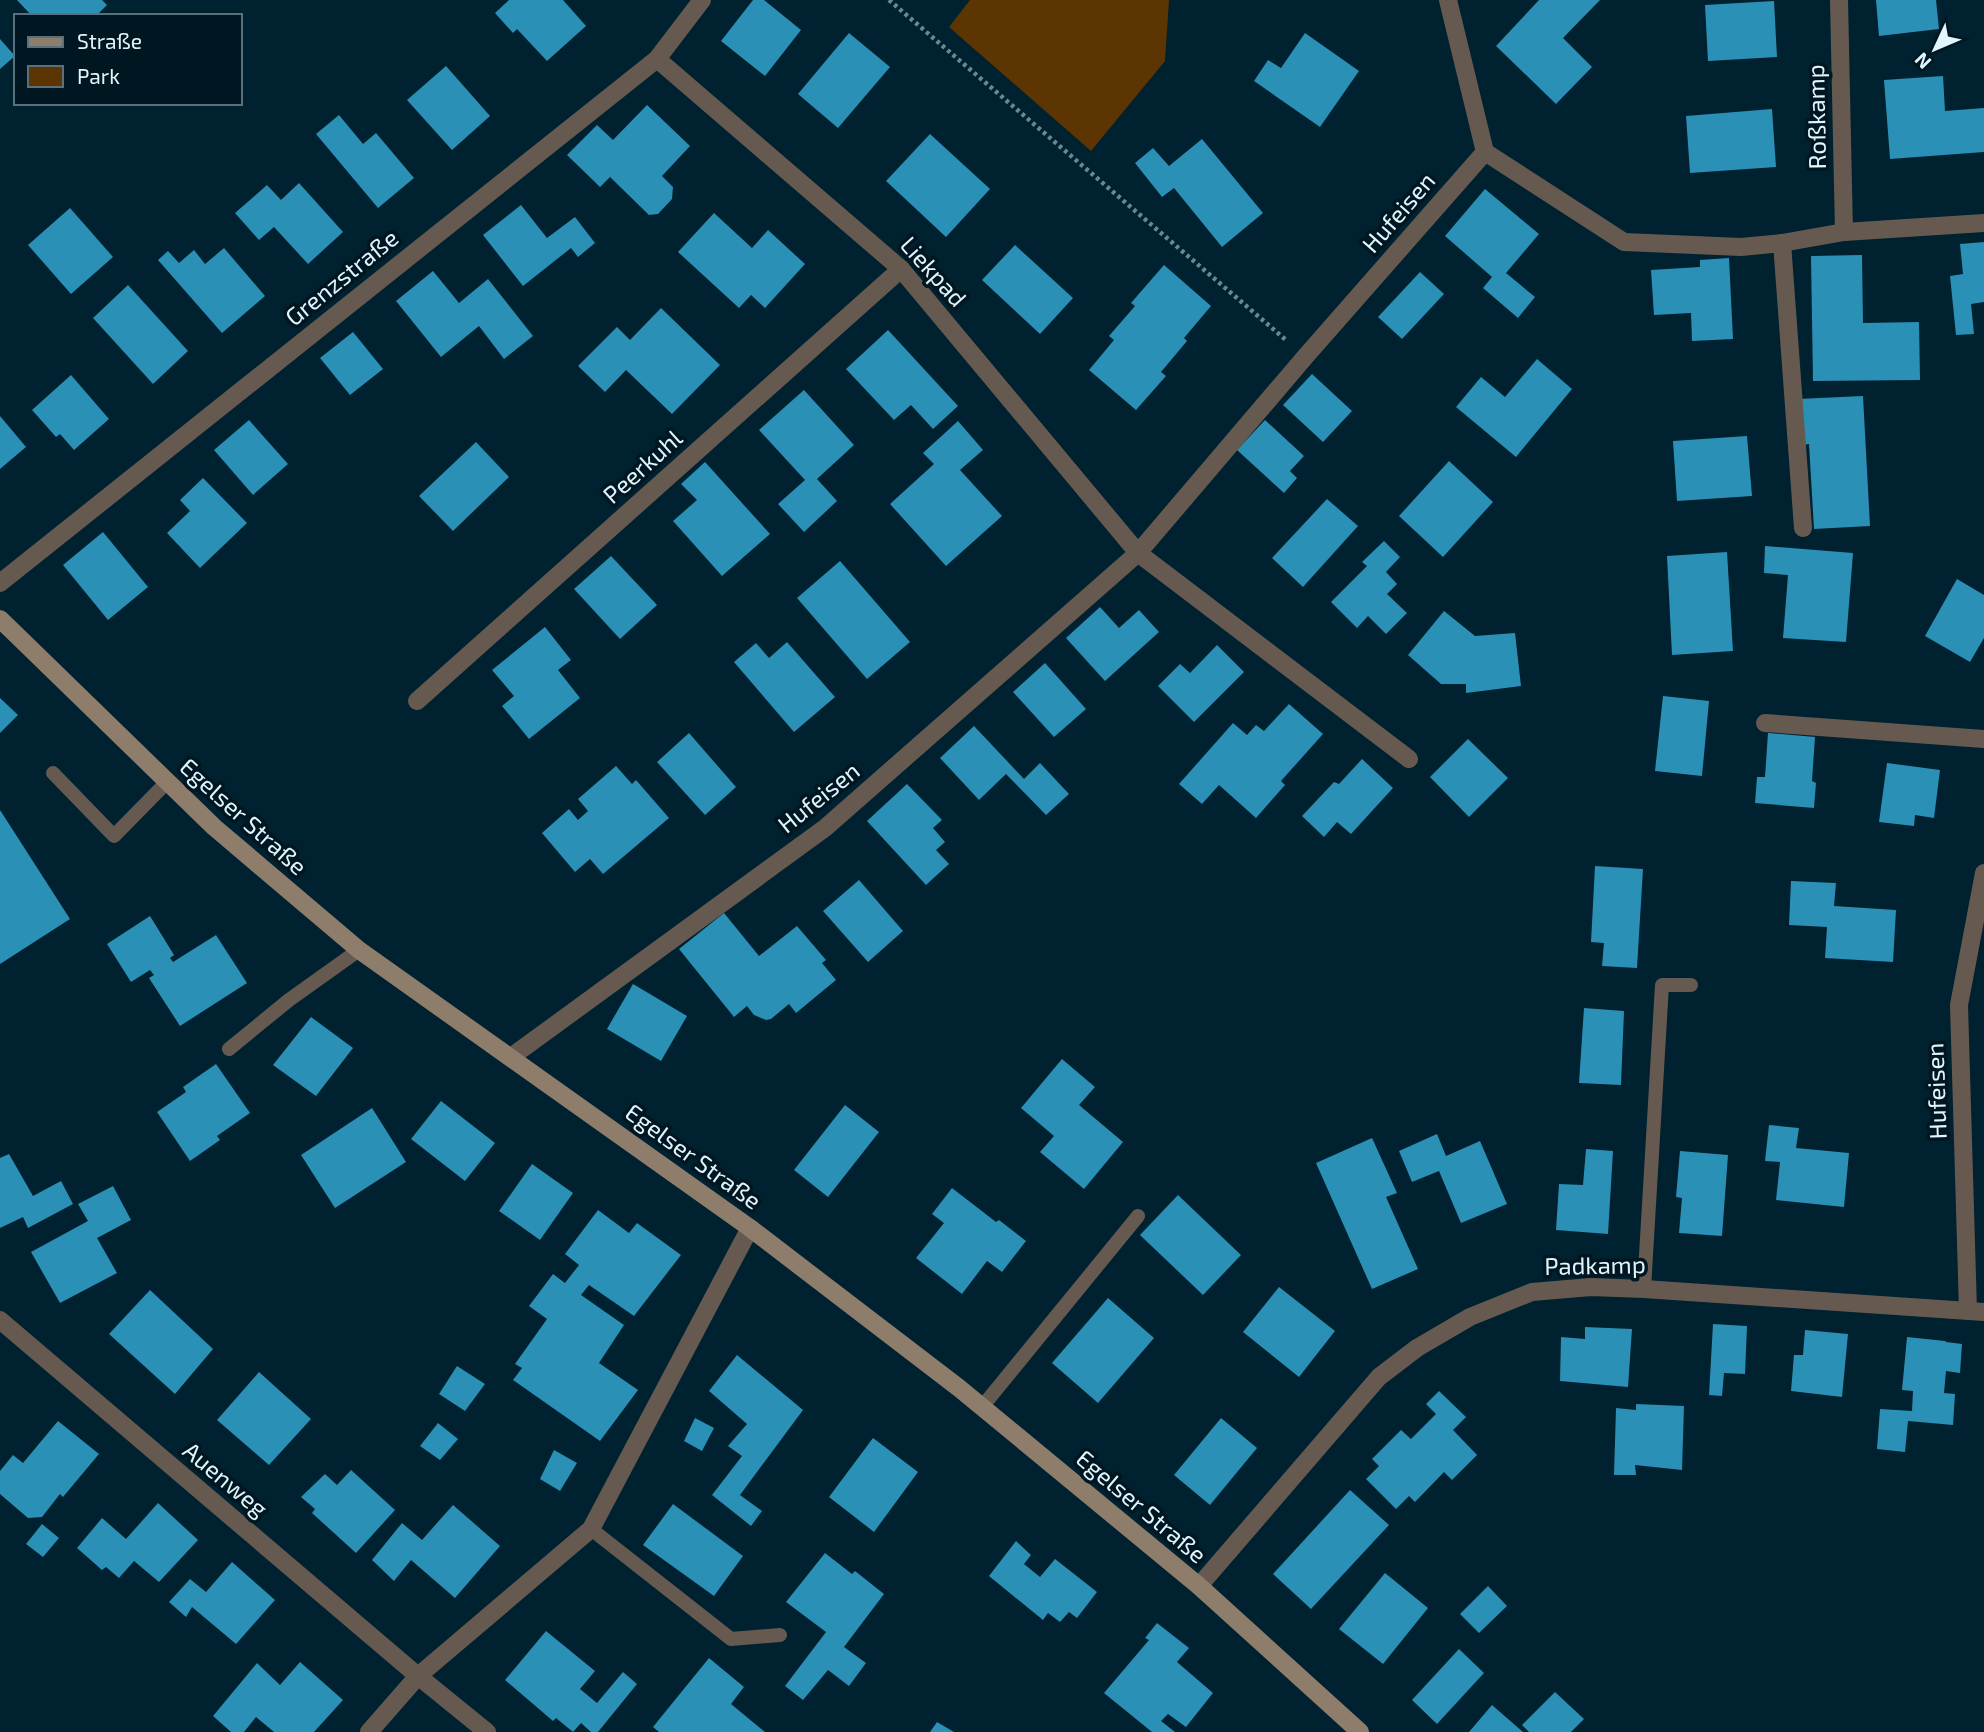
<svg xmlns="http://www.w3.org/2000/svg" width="1984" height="1732" font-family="'Exo 2',sans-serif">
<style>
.green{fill:#5c3502}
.building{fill:#2a90b6}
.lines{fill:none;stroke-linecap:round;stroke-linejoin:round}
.path{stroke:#6c8792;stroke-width:4.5;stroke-dasharray:3.5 3.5;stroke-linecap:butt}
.lane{stroke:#665a50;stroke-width:14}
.street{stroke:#665a50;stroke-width:18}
.secondary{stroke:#8f7d6c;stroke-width:18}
.labels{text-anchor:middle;stroke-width:7;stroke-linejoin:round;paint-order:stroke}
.street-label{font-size:24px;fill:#e1f5fe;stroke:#001722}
</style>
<rect width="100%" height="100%" fill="#00212f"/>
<polygon class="green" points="970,0 1169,0 1165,61 1091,151 949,27"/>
<g class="building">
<polygon points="17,0 102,0 107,5 96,16 32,16"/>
<polygon points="509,0 563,0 586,26 547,61 517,29 513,33 495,13"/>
<polygon points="753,0 764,0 801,30 765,76 721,41"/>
<polygon points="1539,0 1600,0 1563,38 1592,67 1556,104 1496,46"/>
<polygon points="1876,0 1936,0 1939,29 1879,36"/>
<polygon points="1774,1 1777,57 1708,61 1705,5"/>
<polygon points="849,33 890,67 838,128 798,94"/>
<polygon points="1305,33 1359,71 1320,127 1254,81 1268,60 1281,68"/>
<polygon points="0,39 15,56 0,69"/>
<polygon points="446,66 490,116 452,150 407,100"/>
<polygon points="1943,76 1945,111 1984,108 1984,152 1890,159 1884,80"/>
<polygon points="647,105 690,146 662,176 673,187 672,199 658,214 649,215 610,177 600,187 567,155 597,125 613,140"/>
<polygon points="1772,109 1776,167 1690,173 1686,116"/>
<polygon points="339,115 363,144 376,133 414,178 378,208 316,134"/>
<polygon points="930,134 990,189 946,237 886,181"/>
<polygon points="1202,139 1263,213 1222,247 1174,188 1162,197 1135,163 1153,148 1169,166"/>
<polygon points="299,183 343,232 308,264 274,227 259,240 235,213 267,185 281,200"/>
<polygon points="1485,189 1539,234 1506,273 1535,297 1518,318 1483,288 1492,277 1445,236"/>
<polygon points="521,205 547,238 575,217 595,243 578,257 571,248 523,286 483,235"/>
<polygon points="70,208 113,257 71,294 28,245"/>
<polygon points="714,213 752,248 768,230 805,264 765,308 751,295 739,308 678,252"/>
<polygon points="1984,242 1984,302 1971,304 1974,334 1956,335 1950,276 1963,274 1960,244"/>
<polygon points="1015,245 1073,298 1040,334 982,280"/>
<polygon points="224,248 265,296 222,333 158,260 168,251 179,263 194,250 205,264"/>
<polygon points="1862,255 1863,323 1919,322 1920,380 1813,381 1811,256"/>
<polygon points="1729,258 1733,339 1692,341 1691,313 1654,315 1651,270 1700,267 1700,260"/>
<polygon points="1164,265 1211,306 1184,338 1187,341 1161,372 1166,376 1136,410 1089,370 1114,340 1109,336 1135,306 1131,303"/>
<polygon points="433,271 459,303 488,279 533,336 504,359 479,326 441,357 396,301"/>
<polygon points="1420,272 1444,294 1402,339 1378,317"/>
<polygon points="128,285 188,351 153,384 93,318"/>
<polygon points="661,308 720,365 672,414 626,370 605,392 578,366 617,327 630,340"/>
<polygon points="888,330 958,406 933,429 911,405 894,420 846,369"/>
<polygon points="353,332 383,369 350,395 320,358"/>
<polygon points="1537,359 1572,389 1516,457 1456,407 1481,377 1505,397"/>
<polygon points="1312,374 1352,411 1323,442 1283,405"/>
<polygon points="71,375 109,419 74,450 60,434 56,437 32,410"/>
<polygon points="804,390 854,445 817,479 837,501 804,532 778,504 805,480 759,430"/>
<polygon points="1863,396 1870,526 1814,529 1809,444 1801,445 1798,399"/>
<polygon points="0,416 26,447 0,469"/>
<polygon points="249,420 288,464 253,495 214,450"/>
<polygon points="1265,420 1304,456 1290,471 1297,478 1284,493 1237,450"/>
<polygon points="958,421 983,450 960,470 1002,516 946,566 890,504 934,464 923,453"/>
<polygon points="1747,436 1752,496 1677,501 1673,441"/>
<polygon points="476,442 509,477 453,531 419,496"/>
<polygon points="1449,461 1493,502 1443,557 1399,516"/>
<polygon points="705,462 770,534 722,576 673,521 697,500 681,484"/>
<polygon points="203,478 247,523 200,568 167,533 190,511 180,500"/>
<polygon points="1327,499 1358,526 1303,587 1272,558"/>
<polygon points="103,532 148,587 108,620 63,565"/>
<polygon points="1384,541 1400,557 1386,572 1397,584 1387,594 1407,613 1386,634 1368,616 1357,628 1331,602 1367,566 1362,562"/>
<polygon points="1765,546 1853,553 1846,642 1783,638 1788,575 1764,573"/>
<polygon points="1727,552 1733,651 1672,655 1667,556"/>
<polygon points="611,556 657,605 620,639 574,589"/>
<polygon points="840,561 910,642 867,679 797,598"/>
<polygon points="1957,579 1984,595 1984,638 1970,662 1925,636"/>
<polygon points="1100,607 1119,628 1139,610 1159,632 1105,681 1066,638"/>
<polygon points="1444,611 1475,636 1515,633 1521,686 1466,693 1466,684 1441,684 1408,655"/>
<polygon points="545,627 571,660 558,670 580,698 529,739 502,706 514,696 492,670"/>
<polygon points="787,642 835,697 794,732 734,662 756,643 769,658"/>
<polygon points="1217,645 1244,672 1194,722 1158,686 1180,664 1190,673"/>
<polygon points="1045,663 1086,709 1054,737 1013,692"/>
<polygon points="1663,696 1709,701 1702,776 1655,771"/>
<polygon points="0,698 18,715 0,733"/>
<polygon points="1289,704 1323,734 1281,781 1285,785 1256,818 1219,785 1202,804 1179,784 1233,723 1247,735 1256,725 1264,731"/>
<polygon points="974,726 1024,779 1040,763 1069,794 1046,815 1006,774 979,800 940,758"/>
<polygon points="689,733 736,787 705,815 657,762"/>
<polygon points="1768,733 1815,737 1812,781 1816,783 1814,808 1755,803 1757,777 1765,777"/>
<polygon points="1468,739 1508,778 1469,817 1430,777"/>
<polygon points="1362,759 1393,788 1351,834 1337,822 1324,837 1302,816 1334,782 1339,784"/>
<polygon points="1887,763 1940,770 1934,818 1915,815 1914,826 1879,822"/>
<polygon points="616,766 632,784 636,780 669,818 603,874 590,859 575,872 542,833 569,809 578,820 588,811 578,799"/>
<polygon points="907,784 942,820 933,828 945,842 936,850 949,864 926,885 867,821"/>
<polygon points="0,810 70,919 0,964"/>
<polygon points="1595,866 1643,869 1637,968 1602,966 1604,943 1591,942"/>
<polygon points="859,880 903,931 868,962 823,911"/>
<polygon points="1791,881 1836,883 1834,906 1896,910 1893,962 1825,958 1827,927 1789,925"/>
<polygon points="724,913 759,956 797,926 826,960 822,963 836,980 796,1013 789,1004 771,1019 766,1020 754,1015 747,1006 734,1017 679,949"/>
<polygon points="150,916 174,955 170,958 173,962 216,935 247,983 180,1026 149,978 154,975 150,970 131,982 107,944"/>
<polygon points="633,984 687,1016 661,1061 607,1029"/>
<polygon points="1584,1008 1624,1011 1621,1085 1579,1083"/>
<polygon points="311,1017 353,1048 316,1096 273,1065"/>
<polygon points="1062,1059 1095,1087 1079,1105 1123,1142 1084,1189 1040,1152 1054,1136 1021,1108"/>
<polygon points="216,1064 250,1113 217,1136 220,1140 190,1161 157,1112 186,1092 183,1087"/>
<polygon points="441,1101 495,1143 465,1181 411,1139"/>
<polygon points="845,1105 879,1132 828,1197 794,1170"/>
<polygon points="372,1108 406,1162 335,1208 301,1155"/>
<polygon points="1769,1125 1799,1128 1796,1148 1849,1153 1844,1207 1776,1200 1780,1162 1765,1161"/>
<polygon points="1437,1134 1446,1156 1480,1141 1507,1204 1461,1223 1439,1171 1412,1182 1399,1151"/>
<polygon points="1372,1138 1397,1193 1386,1197 1418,1269 1372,1289 1316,1163"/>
<polygon points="1586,1149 1613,1151 1608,1234 1556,1230 1559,1184 1583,1185"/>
<polygon points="1680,1151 1728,1155 1722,1236 1679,1233 1682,1198 1676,1197"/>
<polygon points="9,1154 33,1196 61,1181 73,1204 28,1228 23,1217 0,1228 0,1158"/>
<polygon points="532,1164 573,1193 540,1240 499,1211"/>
<polygon points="113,1186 131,1220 97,1238 117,1273 60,1303 31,1252 88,1221 78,1204"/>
<polygon points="952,1188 996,1222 999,1220 1026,1241 1002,1272 987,1261 962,1294 916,1258 944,1223 932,1214"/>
<polygon points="1178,1195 1241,1255 1203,1295 1140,1235"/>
<polygon points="598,1210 629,1233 637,1223 681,1255 634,1316 589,1285 581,1295 624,1325 599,1363 638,1390 600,1441 513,1380 522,1368 515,1364 547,1319 529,1306 553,1274 565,1283 579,1265 565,1254"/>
<polygon points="1279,1287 1335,1331 1299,1377 1243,1332"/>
<polygon points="150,1290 213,1349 175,1394 109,1334"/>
<polygon points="1108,1298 1154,1338 1098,1403 1052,1363"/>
<polygon points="1713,1324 1747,1326 1745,1374 1724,1373 1722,1396 1709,1395"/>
<polygon points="1585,1327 1632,1329 1628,1387 1560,1381 1561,1337 1585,1339"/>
<polygon points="1805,1330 1848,1334 1842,1397 1791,1391 1794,1355 1803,1355"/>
<polygon points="1907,1337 1945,1341 1946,1342 1962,1344 1960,1373 1946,1371 1944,1393 1955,1394 1953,1425 1908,1421 1905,1452 1877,1449 1880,1409 1912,1411 1913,1391 1902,1390"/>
<polygon points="737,1355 803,1410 740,1495 762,1511 751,1526 712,1495 742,1456 728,1446 747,1424 709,1391"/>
<polygon points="457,1366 485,1384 465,1411 439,1394"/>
<polygon points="259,1372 311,1419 269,1465 217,1420"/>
<polygon points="1439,1391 1466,1417 1453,1430 1477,1455 1452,1480 1444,1472 1415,1502 1409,1496 1396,1509 1366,1479 1379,1466 1372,1459 1401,1430 1411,1439 1436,1414 1426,1404"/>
<polygon points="1636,1404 1684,1406 1682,1470 1635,1465 1636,1475 1614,1475 1616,1408 1636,1410"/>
<polygon points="695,1418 714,1428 702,1451 684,1441"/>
<polygon points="1221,1418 1257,1448 1210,1505 1174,1475"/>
<polygon points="58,1421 99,1454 63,1497 60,1494 42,1517 28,1518 0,1494 0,1471 13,1455 23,1463"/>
<polygon points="438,1423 458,1439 440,1460 420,1446"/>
<polygon points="873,1438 918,1472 874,1532 829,1497"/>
<polygon points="554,1450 577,1463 560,1491 540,1479"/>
<polygon points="351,1470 395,1510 356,1553 312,1513 315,1509 301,1497 325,1474 337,1485"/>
<polygon points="1350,1490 1389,1525 1311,1609 1273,1574"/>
<polygon points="158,1503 198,1540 159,1582 134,1561 119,1578 106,1567 102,1570 77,1548 102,1518 126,1539"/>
<polygon points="673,1504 743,1556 714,1596 643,1545"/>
<polygon points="453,1505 500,1546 455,1598 411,1560 394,1581 372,1560 402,1523 422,1540"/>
<polygon points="42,1524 59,1538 43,1557 26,1544"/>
<polygon points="1016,1541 1031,1555 1024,1564 1040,1577 1055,1559 1097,1592 1077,1618 1069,1612 1060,1622 1048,1613 1043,1620 989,1576"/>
<polygon points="825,1553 852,1574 855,1571 884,1594 844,1647 866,1663 849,1686 828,1670 803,1700 785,1686 826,1632 786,1602"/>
<polygon points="232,1562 275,1600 236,1644 192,1607 186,1617 169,1602 190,1579 206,1592"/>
<polygon points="1385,1573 1428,1608 1383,1664 1339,1629"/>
<polygon points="1488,1586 1507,1606 1479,1633 1460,1614"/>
<polygon points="1157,1623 1189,1648 1177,1662 1213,1693 1186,1727 1168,1714 1161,1721 1175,1732 1152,1732 1104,1693 1149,1640 1145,1638"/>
<polygon points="546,1631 595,1671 580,1689 597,1703 623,1672 637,1684 598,1732 591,1732 581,1723 573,1732 556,1718 553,1721 505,1680"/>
<polygon points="1459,1649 1484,1673 1437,1724 1412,1700"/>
<polygon points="709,1658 744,1687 731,1704 765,1732 659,1732 653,1727"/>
<polygon points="300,1662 343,1700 314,1732 274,1732 256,1717 244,1732 231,1732 213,1716 257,1663 280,1685"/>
<polygon points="1555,1692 1584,1719 1571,1732 1529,1732 1522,1725"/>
<polygon points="1492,1705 1523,1732 1469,1732"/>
<polygon points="937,1722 954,1732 930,1732"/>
</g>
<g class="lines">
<polyline class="path" points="889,0 1286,340"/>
<g class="lane">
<polyline points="53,773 114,836 167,782"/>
<polyline points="229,1049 289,1000 359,950"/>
<polyline points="1644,1289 1662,985 1691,985"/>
<polyline points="982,1407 1138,1216"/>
<polyline points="591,1529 731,1639 780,1635"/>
</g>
<g class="street">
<polyline points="1448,0 1485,152"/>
<polyline points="1839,0 1844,232"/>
<polyline points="657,59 901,269 1138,553 1409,759"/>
<polyline points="1485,152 1624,242 1741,247 1782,243 1844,232 1984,223"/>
<polyline points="1782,243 1803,528"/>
<polyline points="0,583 657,59 702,0"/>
<polyline points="417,701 901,269"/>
<polyline points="1765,723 1984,739"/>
<polyline points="511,1057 825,828 1138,553 1305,357 1485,152"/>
<polyline points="1968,1311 1959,1005 1984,873"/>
<polyline points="0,1320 418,1676 487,1732"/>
<polyline points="1199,1586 1379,1377 1417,1348 1470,1317 1532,1292 1591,1287 1644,1289 1984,1312"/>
<polyline points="369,1732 418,1676 591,1529 750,1228"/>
</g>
<polyline class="secondary" points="0,619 214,827 359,950 750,1228 959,1388 1199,1586 1360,1732"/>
</g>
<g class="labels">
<g class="street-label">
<text transform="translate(1817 117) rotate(-91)" y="8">Roßkamp</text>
<text transform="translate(1399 213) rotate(-49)" y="8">Hufeisen</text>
<text transform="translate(933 272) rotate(48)" y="8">Liekpad</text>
<text transform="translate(342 278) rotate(-39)" y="8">Grenzstraße</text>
<text transform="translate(643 467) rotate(-42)" y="8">Peerkuhl</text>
<text transform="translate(819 798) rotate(-39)" y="8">Hufeisen</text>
<text transform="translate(243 817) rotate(42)" y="8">Egelser Straße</text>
<text transform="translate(1937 1091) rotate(-92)" y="8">Hufeisen</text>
<text transform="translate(693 1157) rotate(36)" y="8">Egelser Straße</text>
<text transform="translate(1595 1266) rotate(-1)" y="8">Padkamp</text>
<text transform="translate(225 1480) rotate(40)" y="8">Auenweg</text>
<text transform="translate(1141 1507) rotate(40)" y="8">Egelser Straße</text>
</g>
</g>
<rect x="14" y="14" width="228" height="91" fill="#001722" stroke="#5a707a" stroke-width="2"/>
<rect x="28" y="37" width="35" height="10" fill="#8f7d6c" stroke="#5a707a" stroke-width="2"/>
<text x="77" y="49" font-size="21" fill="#e1f5fe">Straße</text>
<rect x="28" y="66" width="35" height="21" fill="#5c3502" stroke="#5a707a" stroke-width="2"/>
<text x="77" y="84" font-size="21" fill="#e1f5fe">Park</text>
<g transform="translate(1935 49) rotate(226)" stroke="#001722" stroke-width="5" paint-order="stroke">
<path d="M0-5L12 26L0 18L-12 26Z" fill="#e1f5fe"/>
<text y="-10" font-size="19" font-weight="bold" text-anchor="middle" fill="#e1f5fe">N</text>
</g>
</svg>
